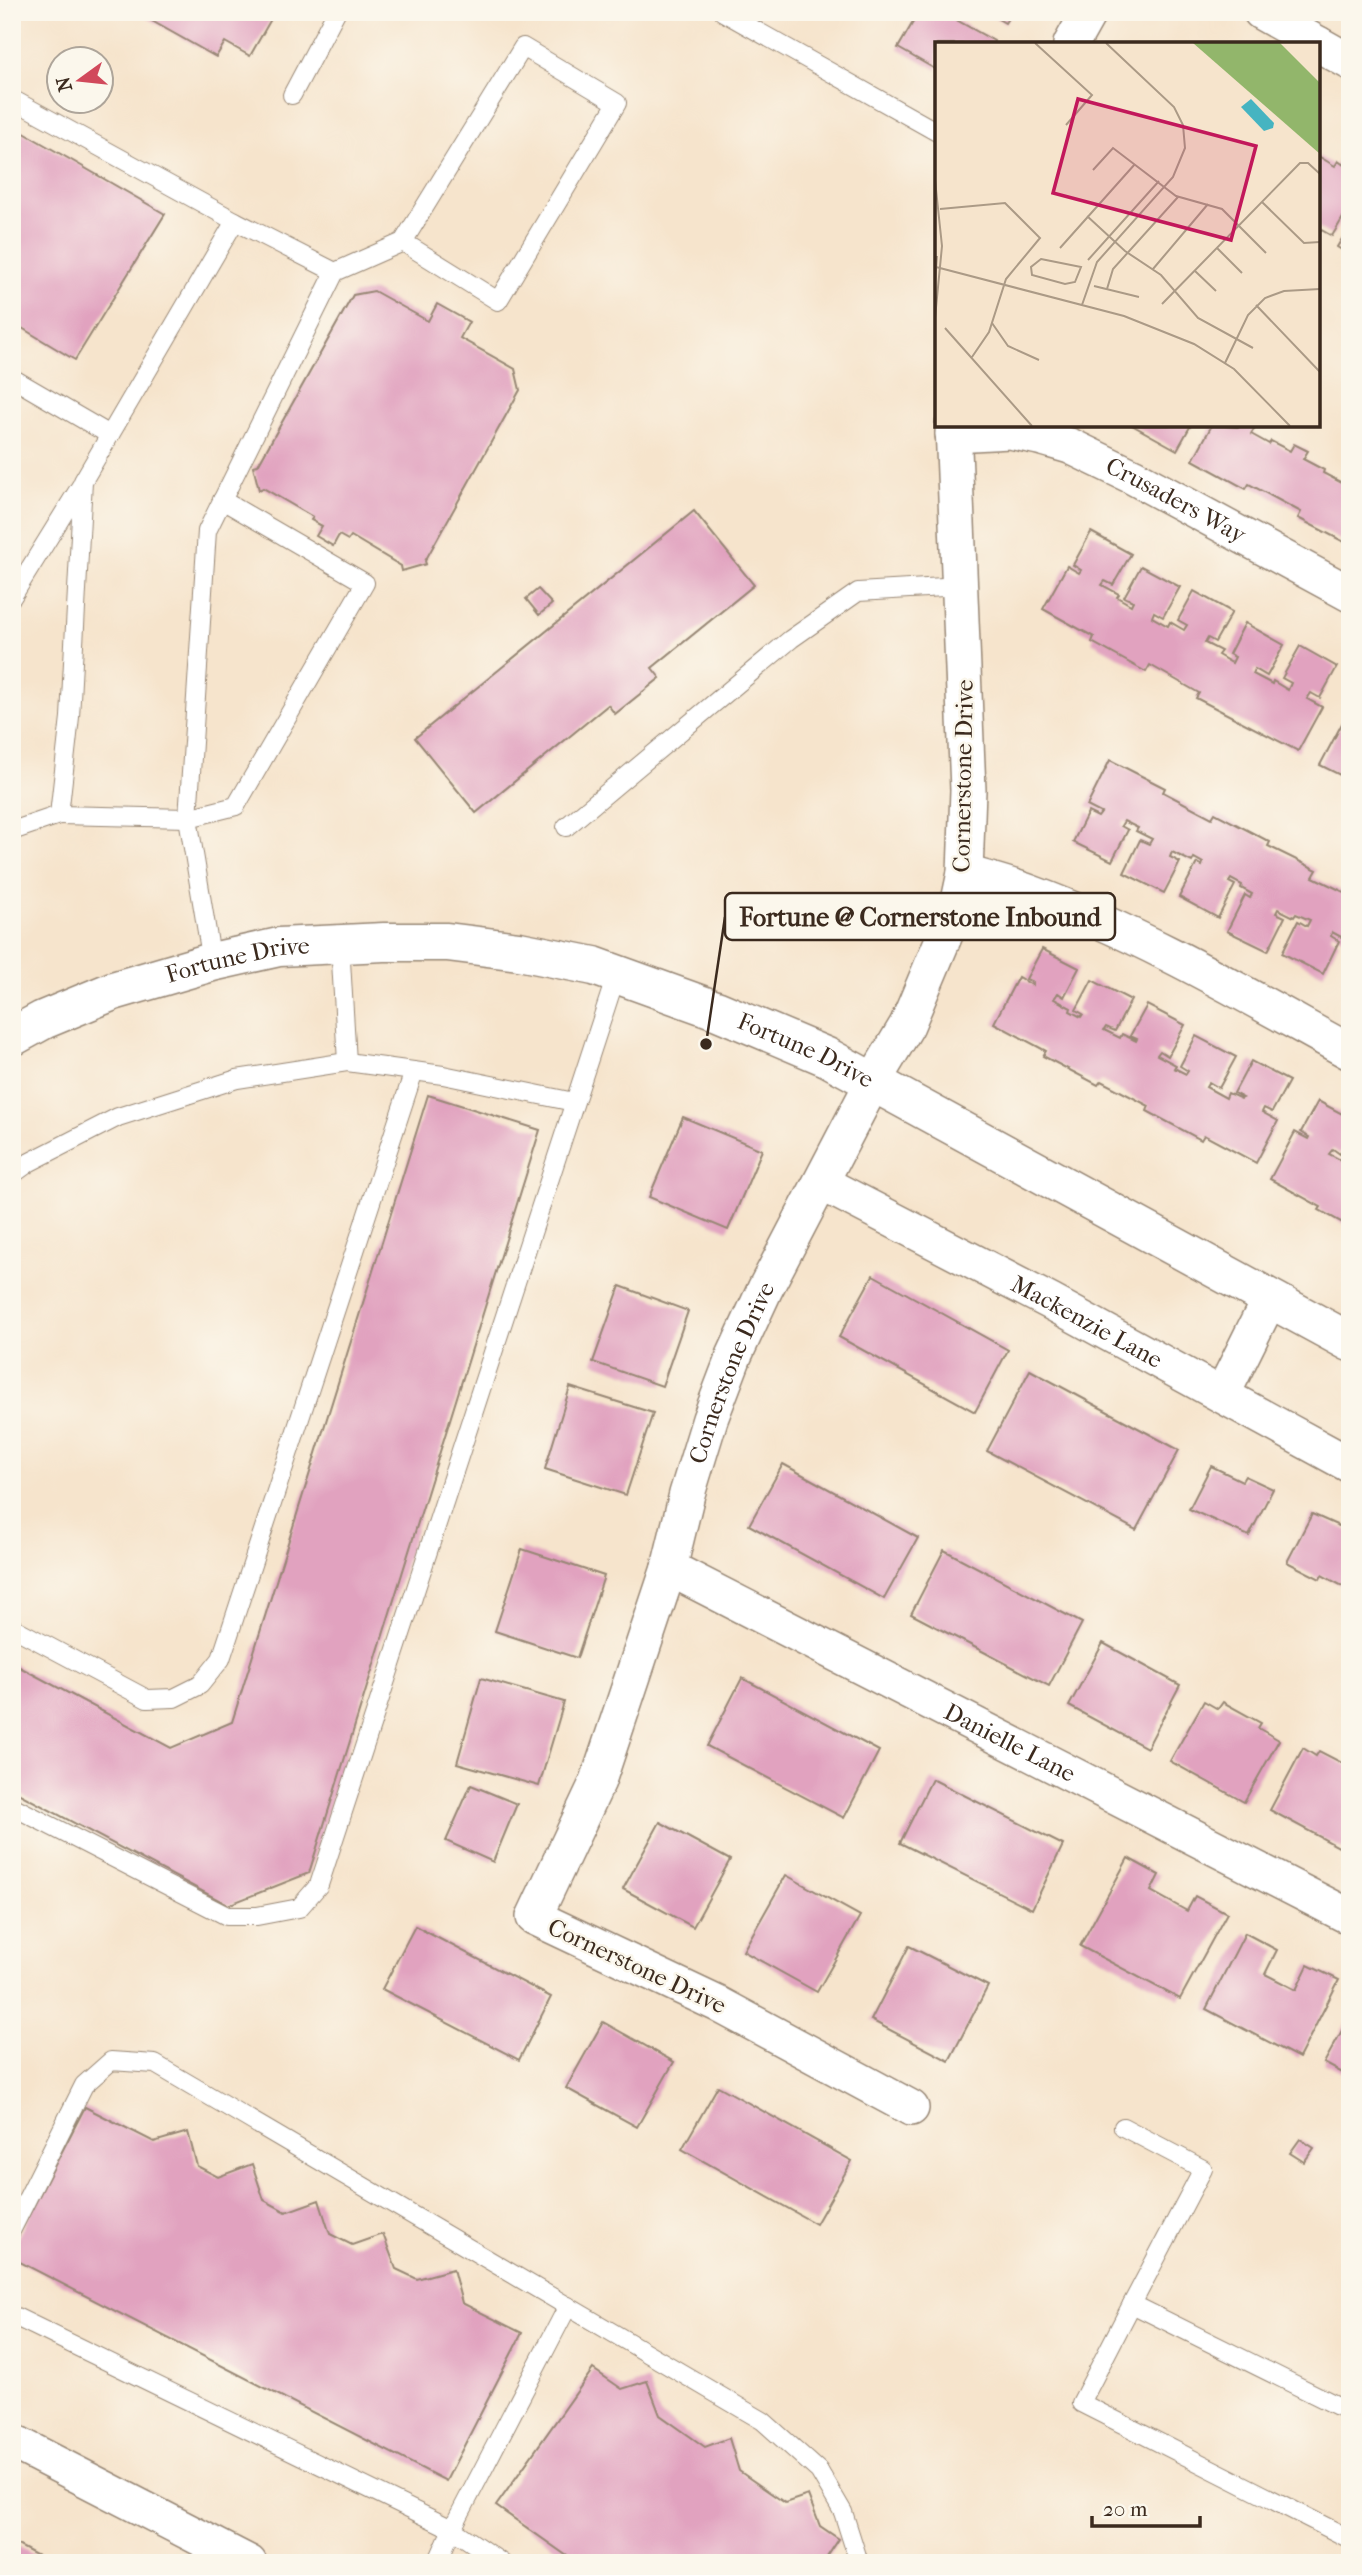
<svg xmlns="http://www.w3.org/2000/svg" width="1362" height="2575" font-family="'IM FELL French Canon',serif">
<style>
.building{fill:#e1a2bf}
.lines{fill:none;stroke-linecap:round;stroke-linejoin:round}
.service-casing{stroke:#988775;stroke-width:20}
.minor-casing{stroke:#988775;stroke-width:38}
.tertiary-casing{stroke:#988775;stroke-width:41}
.service{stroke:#fff;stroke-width:18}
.minor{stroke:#fff;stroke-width:35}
.tertiary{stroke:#fff;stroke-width:38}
.labels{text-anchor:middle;stroke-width:5;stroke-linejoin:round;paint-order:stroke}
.street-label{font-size:24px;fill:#3b2a1e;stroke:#fbf7ec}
.inset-road{fill:none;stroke:#ab9a86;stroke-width:2}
.view{fill:#c2185b;fill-opacity:0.15;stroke:#c2185b;stroke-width:3.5}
.inset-edge{fill:none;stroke:#3b2a1e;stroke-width:3.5}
.leader{fill:none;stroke:#3b2a1e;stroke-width:2.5}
.callout-dot{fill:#3b2a1e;stroke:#fbf7ec;stroke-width:2.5}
.callout{fill:#fbf7ec;stroke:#3b2a1e;stroke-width:2.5}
.callout-label{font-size:26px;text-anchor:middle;font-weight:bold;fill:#3b2a1e}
</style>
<rect width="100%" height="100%" fill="#fbf7ec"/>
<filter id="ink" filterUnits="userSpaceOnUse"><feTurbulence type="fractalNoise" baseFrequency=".0143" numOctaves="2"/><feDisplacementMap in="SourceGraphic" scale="14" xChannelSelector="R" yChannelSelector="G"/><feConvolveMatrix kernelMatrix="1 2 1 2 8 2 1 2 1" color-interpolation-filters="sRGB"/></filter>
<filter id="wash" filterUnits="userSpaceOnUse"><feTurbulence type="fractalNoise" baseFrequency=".00686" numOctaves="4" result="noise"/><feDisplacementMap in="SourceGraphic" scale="28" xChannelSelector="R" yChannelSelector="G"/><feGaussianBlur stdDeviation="1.57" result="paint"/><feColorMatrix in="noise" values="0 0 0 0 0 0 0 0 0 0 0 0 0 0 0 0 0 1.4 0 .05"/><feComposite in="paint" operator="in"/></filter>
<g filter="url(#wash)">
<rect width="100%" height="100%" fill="#f6e4cc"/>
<g id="blocks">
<g class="building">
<polygon points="136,12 275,12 250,56 225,42 216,57"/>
<polygon points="919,12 942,12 994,41 993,44 937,44 937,70 898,48"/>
<polygon points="986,12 1012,12 1005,23"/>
<polygon points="12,126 165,214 75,360 12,322"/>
<polygon points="1350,154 1350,206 1332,236 1318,228 1318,156 1335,166 1338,161 1344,165"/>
<polygon points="1350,226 1350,255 1337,247"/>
<polygon points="374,291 428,321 437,304 469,322 460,338 515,369 520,390 425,561 426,564 402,571 401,566 351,536 348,540 339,535 333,546 316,536 322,526 311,520 313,517 263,488 259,490 253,466 258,465 353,295"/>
<polygon points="1132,425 1191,425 1177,450"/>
<polygon points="1212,425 1237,427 1247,425 1254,429 1251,434 1269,444 1271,441 1290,451 1294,444 1308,451 1303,459 1324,470 1323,473 1342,483 1344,478 1350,481 1350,545 1298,518 1301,512 1249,484 1246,489 1193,460"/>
<polygon points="694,511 754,585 652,668 660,678 615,714 608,705 476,813 415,738"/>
<polygon points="1091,532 1131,554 1113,585 1105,581 1102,585 1119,594 1117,597 1131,605 1133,601 1124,597 1141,566 1180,587 1163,617 1154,612 1152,617 1168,626 1170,622 1184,630 1187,625 1178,620 1194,591 1232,612 1215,642 1208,638 1205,643 1221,651 1218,655 1232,663 1235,657 1229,654 1245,623 1284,645 1267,676 1255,669 1253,674 1272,684 1273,681 1288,690 1291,683 1282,678 1300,646 1337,667 1320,698 1311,693 1307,699 1322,707 1298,751 1196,698 1199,693 1150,665 1146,672 1092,642 1094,637 1043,609 1067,566 1079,573 1081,570 1073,565"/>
<polygon points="538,589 552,604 539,615 526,599"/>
<polygon points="1345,718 1350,721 1350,780 1320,765"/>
<polygon points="1110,760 1165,788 1163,792 1212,818 1215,813 1270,842 1268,846 1317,870 1313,877 1350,895 1350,928 1345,939 1332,932 1331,936 1339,941 1323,974 1282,953 1298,921 1307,926 1310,920 1296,914 1294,917 1278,909 1276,913 1285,917 1268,951 1227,931 1245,895 1250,898 1252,894 1241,888 1242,885 1231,879 1229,882 1235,885 1218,918 1179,897 1197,863 1202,866 1203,863 1194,858 1192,862 1172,852 1170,857 1180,862 1164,893 1124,873 1140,840 1149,844 1152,839 1136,831 1138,828 1124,821 1121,826 1128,830 1112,861 1073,842 1088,812 1098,817 1101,813 1087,806"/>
<polygon points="1042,949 1079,968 1064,997 1058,993 1054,999 1071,1008 1070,1011 1081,1017 1083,1014 1076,1010 1092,980 1131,1000 1115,1031 1106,1027 1104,1030 1120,1038 1122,1034 1136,1041 1137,1039 1130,1036 1147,1005 1185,1025 1168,1056 1160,1051 1157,1055 1176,1065 1174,1068 1186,1074 1188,1071 1180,1066 1196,1036 1236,1057 1219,1088 1209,1082 1206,1087 1226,1098 1228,1093 1241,1099 1243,1098 1234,1093 1251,1061 1289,1081 1272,1112 1264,1108 1262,1112 1278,1121 1256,1163 1204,1135 1201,1140 1147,1111 1149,1106 1101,1081 1098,1085 1043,1056 1046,1051 994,1023 1018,977 1032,985 1033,982 1026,979"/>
<polygon points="428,1095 540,1130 309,1873 228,1905 12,1790 12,1663 171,1748 232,1722"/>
<polygon points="1318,1101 1350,1118 1350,1137 1340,1154 1333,1149 1329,1154 1348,1164 1345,1167 1350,1170 1350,1227 1319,1210 1321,1207 1270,1179 1295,1132 1308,1139 1309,1137 1301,1132"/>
<polygon points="683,1117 762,1150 728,1230 649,1197"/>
<polygon points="873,1275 1008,1350 975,1412 839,1337"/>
<polygon points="620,1286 688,1311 662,1386 593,1362"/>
<polygon points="1030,1370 1179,1450 1136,1530 987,1451"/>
<polygon points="570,1387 653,1413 626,1495 545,1469"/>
<polygon points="783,1464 918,1538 884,1599 749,1525"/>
<polygon points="1211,1466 1242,1481 1245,1476 1273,1489 1249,1536 1189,1509"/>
<polygon points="1312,1514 1350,1531 1350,1590 1322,1575 1320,1579 1287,1562"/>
<polygon points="522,1549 604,1576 577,1658 495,1631"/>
<polygon points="944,1550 1082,1623 1049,1686 911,1614"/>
<polygon points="1103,1643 1180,1685 1147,1748 1069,1706"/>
<polygon points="481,1678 564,1702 539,1786 457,1763"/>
<polygon points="742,1678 879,1751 844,1818 707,1746"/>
<polygon points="1204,1701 1218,1709 1223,1702 1261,1723 1258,1728 1279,1740 1244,1802 1170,1761"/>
<polygon points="1303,1748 1316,1756 1319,1751 1350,1767 1350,1839 1344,1850 1270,1810"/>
<polygon points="932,1779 1063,1845 1032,1909 900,1843"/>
<polygon points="471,1785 517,1804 493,1862 446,1841"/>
<polygon points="660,1822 730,1860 693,1927 623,1889"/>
<polygon points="1128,1858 1159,1875 1151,1891 1187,1911 1195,1896 1227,1913 1180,1999 1080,1946"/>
<polygon points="786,1875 860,1916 817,1992 743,1951"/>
<polygon points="415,1926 551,1997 519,2060 382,1989"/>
<polygon points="1245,1933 1277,1950 1265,1974 1296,1990 1308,1965 1339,1980 1299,2058 1206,2009"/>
<polygon points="909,1946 988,1986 949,2061 871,2020"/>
<polygon points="1350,2016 1350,2077 1324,2063"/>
<polygon points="603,2022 674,2062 637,2127 566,2088"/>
<polygon points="718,2086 852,2161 816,2224 682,2149"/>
<polygon points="85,2107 154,2142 188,2132 197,2166 218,2177 252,2164 264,2200 286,2212 319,2200 330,2234 352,2245 383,2234 396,2269 417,2279 453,2269 462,2303 522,2333 446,2481 12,2258 12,2248"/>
<polygon points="1300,2139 1314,2148 1304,2162 1290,2153"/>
<polygon points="593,2369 622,2389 647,2381 660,2415 705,2447 729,2438 739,2471 785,2503 808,2495 820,2526 839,2539 823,2563 577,2563 496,2506"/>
<polygon points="12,2542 51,2563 12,2563"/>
</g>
</g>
</g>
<g filter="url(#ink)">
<use href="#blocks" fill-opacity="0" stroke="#988775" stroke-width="2"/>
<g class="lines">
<defs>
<g id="service">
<polyline points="723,12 937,132"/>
<polyline points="292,95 336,12"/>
<polyline points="12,99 235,221"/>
<polyline points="12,378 110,435"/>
<polyline points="12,597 82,484"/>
<polyline points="59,815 188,818 236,806 365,583 222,500"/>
<polyline points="566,827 791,639 858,592 961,586"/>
<polyline points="12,831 59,815 70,717 83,481 235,221 335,272"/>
<polyline points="340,944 347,1062"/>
<polyline points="212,962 188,818 207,531 335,272 403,242 498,301 617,103 523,47 403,242"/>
<polyline points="12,1175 30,1162 118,1117 237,1079 347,1062 443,1075 574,1102"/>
<polyline points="12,1627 147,1699 174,1698 200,1685 221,1659 414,1071"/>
<polyline points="12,1806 227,1916 257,1916 299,1908 319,1885 617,973"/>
<polyline points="1123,2127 1203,2169 1132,2304 1350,2412"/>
<polyline points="12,2229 84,2085 111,2061 155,2064 763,2421 819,2471 843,2512 857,2556 857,2563"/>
<polyline points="1132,2304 1081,2403 1350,2539"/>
<polyline points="12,2315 452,2529 502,2563"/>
<polyline points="437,2563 452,2529 568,2306"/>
</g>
<g id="minor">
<polyline points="1261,12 1318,44"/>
<polyline points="1071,44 1089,12"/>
<polyline points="1318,44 1350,62"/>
<path id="s1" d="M953,434L1010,431L1039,437L1070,446L1132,476L1350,594"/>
<path d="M965,873C987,879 1009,885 1031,893C1142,934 1246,995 1350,1052"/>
<path id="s2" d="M822,1183L1051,1302L1350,1465"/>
<polyline points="1222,1395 1270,1298"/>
<path id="s3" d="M669,1568L1350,1917"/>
<path id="s4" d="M911,2108L718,2004L534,1917L598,1781L669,1568L687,1494L710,1419L734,1356L765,1289L874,1080L907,1025L959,901L965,873L968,790L953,425"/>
<polyline points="12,2441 249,2563"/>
</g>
<g id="tertiary">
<path id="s5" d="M12,1037L43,1020L113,991L212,962L279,947L384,942H447L519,951L594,966L716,1010L827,1057L1350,1342"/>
</g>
</defs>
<use href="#service" class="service-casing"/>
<use href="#minor" class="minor-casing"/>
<use href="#tertiary" class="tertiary-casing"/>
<use href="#service" class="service"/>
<use href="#minor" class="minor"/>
<use href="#tertiary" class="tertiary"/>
</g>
</g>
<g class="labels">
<g class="street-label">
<text dy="8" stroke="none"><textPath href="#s1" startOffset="238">Crusaders Way</textPath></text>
<text transform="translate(963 776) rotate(-89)" y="8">Cornerstone Drive</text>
<text dy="8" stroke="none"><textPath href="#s5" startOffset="240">Fortune Drive</textPath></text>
<text dy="8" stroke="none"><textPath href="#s5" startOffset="828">Fortune Drive</textPath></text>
<text dy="8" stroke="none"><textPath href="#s2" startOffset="299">Mackenzie Lane</textPath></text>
<text dy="8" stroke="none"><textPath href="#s4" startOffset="1003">Cornerstone Drive</textPath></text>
<text dy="8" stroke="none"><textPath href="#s3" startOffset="383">Danielle Lane</textPath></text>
<text transform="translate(637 1966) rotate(25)" y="8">Cornerstone Drive</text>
</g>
</g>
<g transform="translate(935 42)">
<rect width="385" height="385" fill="#f6e4cc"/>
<path d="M258,1H345L385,41V112Z" fill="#92b66b"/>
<path d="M316,57L339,81L338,86L329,89L306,65Z" fill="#46b4c1"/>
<path class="inset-road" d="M100,1L157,53L131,83M158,128L178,106L241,154L287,167L331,211M0,138L7,204L0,276M327,160L369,201L385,200M5,167L70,161L105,196L71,237L54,290L37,315M152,174L190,209L226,233L263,276L318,306M125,206L200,122M282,206L307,231M106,217L146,225L140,240L130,242L97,233L96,225ZM153,218L224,139M1,225L189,274L259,302L299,327L355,384M218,227L273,162M260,229L281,249M0,239L2,214M159,244L204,255M172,247L178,227L243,155M227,262L365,121H373L385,132M147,263L162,220L238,135L250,106L248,83L239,65L171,1M321,263L385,330M57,281L73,304L104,318M10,286L97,384M290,321L313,273L330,256L349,249L385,247"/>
<path class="view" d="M143,57L321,104L296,198L118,151Z"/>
<rect width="385" height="385" class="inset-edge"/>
</g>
<path class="leader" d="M706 1044L725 917"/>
<circle class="callout-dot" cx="706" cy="1044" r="7"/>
<rect class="callout" x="725" y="893" width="390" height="47" rx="7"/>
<g class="callout-label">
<text x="920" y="926">Fortune @ Cornerstone Inbound</text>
</g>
<rect width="1362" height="2575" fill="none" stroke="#fbf7ec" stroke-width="42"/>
<g transform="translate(80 80) rotate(255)"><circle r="33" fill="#fbf7ec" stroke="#aea59a" stroke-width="2"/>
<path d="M0-5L12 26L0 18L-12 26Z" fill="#d1495b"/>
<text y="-10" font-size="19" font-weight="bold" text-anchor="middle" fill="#3b2a1e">N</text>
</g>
<path d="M1092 2516v10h108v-10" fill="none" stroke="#3b2a1e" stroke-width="3.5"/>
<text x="1103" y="2516" font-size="21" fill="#3b2a1e" stroke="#fbf7ec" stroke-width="5" paint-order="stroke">20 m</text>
</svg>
